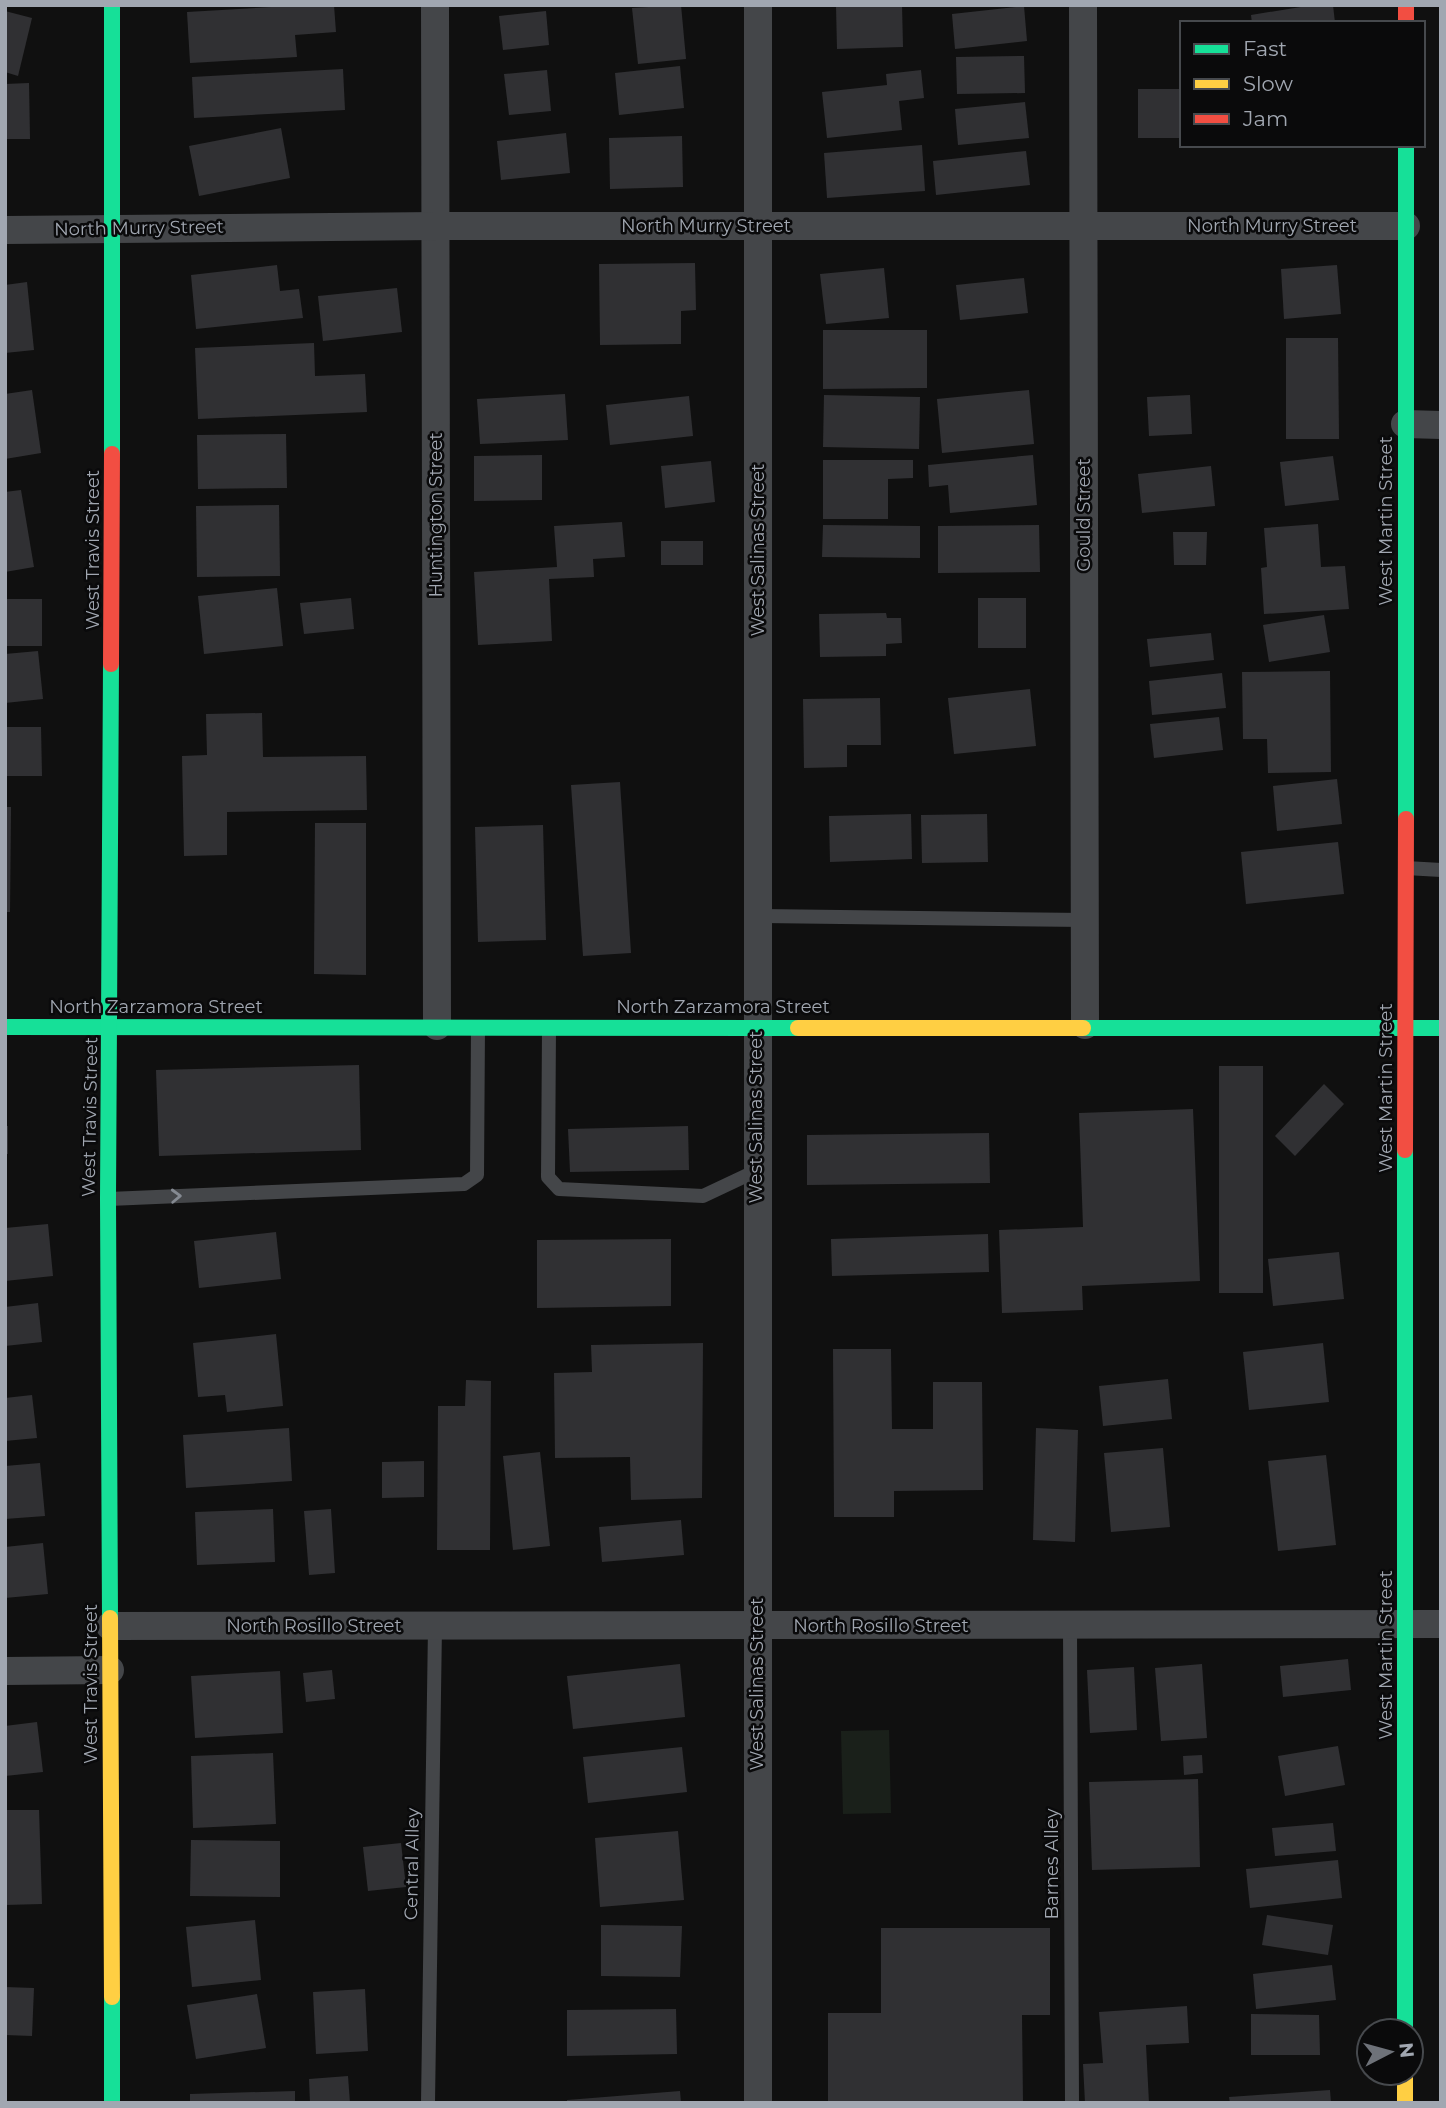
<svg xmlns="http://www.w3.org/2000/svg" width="1446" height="2108" font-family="Montserrat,sans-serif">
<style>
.green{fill:#1a201a}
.building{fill:#303033}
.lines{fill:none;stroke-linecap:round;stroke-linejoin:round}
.lane{stroke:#444649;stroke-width:14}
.street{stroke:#444649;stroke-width:28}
.fast{stroke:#16e098;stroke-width:16}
.slow{stroke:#ffcf43;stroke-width:16}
.jam{stroke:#f24e42;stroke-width:16}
.oneway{stroke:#858a92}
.labels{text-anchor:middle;stroke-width:5;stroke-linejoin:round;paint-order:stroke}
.street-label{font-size:18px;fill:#a1a7b1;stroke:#0a0a0b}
</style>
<rect width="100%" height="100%" fill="#101010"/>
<polygon class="green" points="889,1730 891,1813 843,1814 841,1731"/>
<g class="building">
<polygon points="305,5 334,5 336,32 295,35 297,57 190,63 187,12"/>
<polygon points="681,5 686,59 638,64 632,8"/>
<polygon points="836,5 902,5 903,47 837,49"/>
<polygon points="1313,5 1333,5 1335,23 1252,23 1251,15"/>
<polygon points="1024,6 1027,41 955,49 952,14"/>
<polygon points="5,11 32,18 18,76 5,72"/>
<polygon points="546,11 549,45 503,50 499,16"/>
<polygon points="1024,56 1025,93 957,94 956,57"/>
<polygon points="680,66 684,108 619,115 615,73"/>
<polygon points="343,69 345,110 194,118 192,77"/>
<polygon points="547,70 551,111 509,115 504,74"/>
<polygon points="921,70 924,98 899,101 902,130 827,138 822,92 887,85 886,74"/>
<polygon points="29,83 30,139 5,139 5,84"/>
<rect x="1138" y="89" width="44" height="49"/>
<polygon points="1025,102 1029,138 958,145 955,109"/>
<polygon points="281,128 290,178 199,196 189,146"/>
<polygon points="566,133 570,173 501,180 497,141"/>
<polygon points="682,136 683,187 610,189 609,138"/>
<polygon points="922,145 925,191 827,198 824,153"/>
<polygon points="1026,151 1030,185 936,195 933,161"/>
<polygon points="695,263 696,310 681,311 681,344 600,345 599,264"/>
<polygon points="277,265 280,291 299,289 303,318 196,329 191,275"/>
<polygon points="1337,265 1341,314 1284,319 1281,269"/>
<polygon points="884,268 889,318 826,324 820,274"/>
<polygon points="1024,278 1028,313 960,320 956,285"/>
<polygon points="27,282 34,350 5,353 5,285"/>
<polygon points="397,288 402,332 323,341 318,296"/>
<polygon points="823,330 927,330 927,388 823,389"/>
<polygon points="1286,338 1338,338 1339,439 1286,439"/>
<polygon points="314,343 315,376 365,374 367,412 198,419 195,348"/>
<polygon points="32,390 41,453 5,459 5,394"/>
<polygon points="1029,390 1034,444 942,453 937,399"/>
<polygon points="565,394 568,440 480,444 477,399"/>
<polygon points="824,395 920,397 919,449 823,447"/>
<polygon points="1190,395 1192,434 1149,436 1147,397"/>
<polygon points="689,396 693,436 610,445 606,405"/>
<polygon points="286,434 287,488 198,489 197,435"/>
<polygon points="542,455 542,500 474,501 474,456"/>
<polygon points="1033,455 1037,505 950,513 948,485 929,487 928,465"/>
<polygon points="1333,456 1339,500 1285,506 1280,462"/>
<polygon points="823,460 913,460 913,478 888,479 888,519 823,519"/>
<polygon points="711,461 715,502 665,508 661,466"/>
<polygon points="1211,466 1215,506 1142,513 1138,474"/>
<polygon points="21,490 34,567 5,572 5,492"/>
<polygon points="279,505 280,576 197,577 196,506"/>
<polygon points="622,522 625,557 593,559 594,577 549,579 552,641 478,645 474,572 557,567 554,526"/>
<polygon points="1318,524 1321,567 1345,566 1349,609 1264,614 1261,568 1267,567 1264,528"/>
<polygon points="823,525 920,526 920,558 822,557"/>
<polygon points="1039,525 1040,572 938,573 938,526"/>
<polygon points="1173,532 1207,532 1206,565 1174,565"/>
<rect x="661" y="541" width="42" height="24"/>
<polygon points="277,588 283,646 204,654 198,596"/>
<polygon points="351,598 354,629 304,634 300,603"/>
<rect x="978" y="598" width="48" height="50"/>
<rect x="5" y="599" width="37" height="47"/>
<polygon points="886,613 887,618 901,618 902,643 886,644 886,656 820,657 819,614"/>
<polygon points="1324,615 1330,652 1269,662 1263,625"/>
<polygon points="1211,633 1214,660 1150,667 1147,639"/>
<polygon points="38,651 43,699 5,703 5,654"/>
<polygon points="1330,671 1331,772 1268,773 1267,739 1243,739 1242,672"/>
<polygon points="1222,673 1226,708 1152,715 1149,681"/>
<polygon points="1030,689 1036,746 954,754 948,698"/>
<polygon points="880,698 881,745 847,745 847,767 804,768 803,699"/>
<polygon points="262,713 263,757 366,756 367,810 227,812 227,855 184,856 182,756 207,755 206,714"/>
<polygon points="1219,717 1223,750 1154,758 1150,724"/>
<polygon points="5,727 41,727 42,776 5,776"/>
<polygon points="1337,779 1342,824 1277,831 1273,786"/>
<polygon points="620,782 631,953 583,956 571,785"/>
<polygon points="5,807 11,807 10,912 5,912"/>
<polygon points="911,814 912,859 830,862 829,816"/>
<polygon points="987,814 988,862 922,863 921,815"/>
<polygon points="315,823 366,823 366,975 314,974"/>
<polygon points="543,825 546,940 478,942 475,827"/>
<polygon points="1338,842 1344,894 1246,904 1241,852"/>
<polygon points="359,1065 361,1150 159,1156 156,1070"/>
<rect x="1219" y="1066" width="44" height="227"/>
<polygon points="1324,1084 1344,1104 1295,1156 1275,1136"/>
<polygon points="1193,1109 1200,1281 1082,1286 1083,1310 1002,1313 999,1230 1083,1227 1079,1113"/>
<rect x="5" y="1126" width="3" height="28"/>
<polygon points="688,1126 689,1170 570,1172 568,1129"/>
<polygon points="989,1133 990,1183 807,1185 807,1135"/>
<polygon points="48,1224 53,1276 5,1281 5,1228"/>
<polygon points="276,1232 281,1279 199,1288 194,1241"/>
<polygon points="988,1234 989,1272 832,1276 831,1239"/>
<polygon points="671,1239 671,1306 537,1308 537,1240"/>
<polygon points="1339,1252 1344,1299 1273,1306 1268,1259"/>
<polygon points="38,1303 42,1342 5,1346 5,1307"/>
<polygon points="276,1334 283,1406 227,1412 225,1395 198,1397 193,1343"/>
<polygon points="703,1343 702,1498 631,1500 630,1457 555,1458 554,1373 592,1372 591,1345"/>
<polygon points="1323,1343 1329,1402 1249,1410 1243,1352"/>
<polygon points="833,1349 891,1349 892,1429 933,1429 933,1382 982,1382 983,1490 894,1491 894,1517 834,1517"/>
<polygon points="1168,1379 1172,1419 1103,1426 1099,1386"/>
<polygon points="466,1380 491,1381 490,1550 437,1550 438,1406 465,1406"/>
<polygon points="32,1395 37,1438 5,1441 5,1398"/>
<polygon points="289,1428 292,1481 186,1488 183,1435"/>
<polygon points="1036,1428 1078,1430 1075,1542 1033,1540"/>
<polygon points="1163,1448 1170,1527 1111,1532 1104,1453"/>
<polygon points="540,1452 550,1546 513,1550 503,1456"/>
<polygon points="1326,1455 1336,1545 1278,1551 1268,1461"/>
<polygon points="424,1461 424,1497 382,1498 382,1462"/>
<polygon points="40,1463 45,1516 5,1519 5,1466"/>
<polygon points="273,1509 275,1562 197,1565 195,1512"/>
<polygon points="331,1509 335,1573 309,1575 304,1511"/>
<polygon points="681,1520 684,1555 602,1562 599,1527"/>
<polygon points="43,1543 48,1594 5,1598 5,1547"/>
<polygon points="1348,1659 1351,1690 1283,1697 1280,1666"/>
<polygon points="680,1664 685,1717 573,1729 567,1676"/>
<polygon points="1202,1664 1207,1738 1161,1741 1155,1668"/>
<polygon points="1134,1667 1137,1730 1090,1733 1087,1670"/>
<polygon points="332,1670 335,1699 306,1702 303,1673"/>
<polygon points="280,1671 283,1733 195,1738 191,1676"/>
<polygon points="37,1722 43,1772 5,1776 5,1726"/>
<polygon points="1338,1746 1345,1785 1285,1796 1278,1756"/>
<polygon points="682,1747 687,1792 588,1803 583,1757"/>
<polygon points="273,1753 276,1824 193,1828 191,1756"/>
<polygon points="1202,1755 1203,1773 1184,1775 1183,1756"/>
<polygon points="1198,1779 1200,1867 1092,1870 1089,1782"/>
<polygon points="5,1810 39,1810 42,1904 5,1905"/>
<polygon points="1333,1823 1336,1851 1275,1856 1272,1828"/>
<polygon points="678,1831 684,1900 600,1907 595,1838"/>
<polygon points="191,1840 280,1841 280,1897 190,1896"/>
<polygon points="401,1843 406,1887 368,1891 363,1847"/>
<polygon points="1338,1860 1342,1898 1250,1908 1246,1869"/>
<polygon points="1267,1915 1333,1925 1328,1955 1262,1945"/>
<polygon points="255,1920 261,1980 192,1987 186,1927"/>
<polygon points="601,1925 682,1926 680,1977 601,1976"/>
<polygon points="881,1928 1050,1928 1050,2015 1022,2015 1023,2103 828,2103 828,2013 881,2013"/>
<polygon points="1332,1965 1336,2000 1256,2009 1253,1974"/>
<polygon points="5,1987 34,1988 32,2036 5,2035"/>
<polygon points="365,1989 368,2051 316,2054 313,1992"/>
<polygon points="257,1994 266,2048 196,2059 187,2005"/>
<polygon points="1187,2006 1189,2043 1146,2045 1149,2103 1085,2103 1083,2064 1103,2063 1099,2012"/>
<polygon points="676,2009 677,2054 567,2056 567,2010"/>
<polygon points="1251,2014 1319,2015 1320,2055 1251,2055"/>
<polygon points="348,2076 350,2103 310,2103 309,2079"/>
<polygon points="1330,2090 1331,2103 1230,2103 1229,2097"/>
<polygon points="295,2091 295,2103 190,2103 190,2094"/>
<polygon points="680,2091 681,2103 567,2103 567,2100"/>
</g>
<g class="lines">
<g class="lane">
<polyline points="1406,868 1441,870"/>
<polyline points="756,916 1085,920"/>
<polyline points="549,1028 548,1177 559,1189 703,1196 756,1171"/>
<polyline points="109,1199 464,1184 477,1175 478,1027"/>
<polyline points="1070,1625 1072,2103"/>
<polyline points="428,2103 435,1626"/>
</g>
<g class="street">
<polyline points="435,5 437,1026"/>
<polyline points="758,5 758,2103"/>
<polyline points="1083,5 1085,1025"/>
<polyline points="5,230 436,226 1406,226"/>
<polyline points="1405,424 1441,425"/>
<polyline points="110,1626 1441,1624"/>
<polyline points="5,1671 110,1670"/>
</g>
<g class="fast">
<polyline points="112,454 112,5"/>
<polyline points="1406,819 1406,145"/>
<polyline points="5,1027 798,1028"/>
<polyline points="1083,1028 1441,1028"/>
<polyline points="110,1618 108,1199 111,664"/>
<polyline points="112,1997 112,2103"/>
<polyline points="1405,2031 1405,1150"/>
</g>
<g class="slow">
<polyline points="798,1028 1083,1028"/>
<polyline points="110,1618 112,1997"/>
<polyline points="1405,2073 1405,2103"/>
</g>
<g class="jam">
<polyline points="1406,5 1406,23"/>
<polyline points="111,664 112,454"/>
<polyline points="1405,1150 1406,819"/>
</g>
</g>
<defs><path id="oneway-chevron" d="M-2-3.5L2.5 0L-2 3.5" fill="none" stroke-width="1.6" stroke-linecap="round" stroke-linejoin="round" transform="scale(1.75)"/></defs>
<use class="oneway" href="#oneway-chevron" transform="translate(176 1196) rotate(-2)"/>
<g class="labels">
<g class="street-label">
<text x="706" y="232">North Murry Street</text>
<text x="1272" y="232">North Murry Street</text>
<text transform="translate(139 228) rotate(-1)" y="6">North Murry Street</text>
<text transform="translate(436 515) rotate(-90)" y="6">Huntington Street</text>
<text transform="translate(1084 515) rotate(-90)" y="6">Gould Street</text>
<text transform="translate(1386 521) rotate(-90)" y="6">West Martin Street</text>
<text transform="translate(93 550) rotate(-90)" y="6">West Travis Street</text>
<text transform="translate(758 550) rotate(-90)" y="6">West Salinas Street</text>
<text x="156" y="1013">North Zarzamora Street</text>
<text x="723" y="1013">North Zarzamora Street</text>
<text transform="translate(1386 1088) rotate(-90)" y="6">West Martin Street</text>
<text transform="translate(90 1117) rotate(-89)" y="6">West Travis Street</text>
<text transform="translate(756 1117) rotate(-90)" y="6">West Salinas Street</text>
<text x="314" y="1632">North Rosillo Street</text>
<text x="881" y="1632">North Rosillo Street</text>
<text transform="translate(1386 1655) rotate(-90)" y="6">West Martin Street</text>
<text transform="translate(91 1684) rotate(-90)" y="6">West Travis Street</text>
<text transform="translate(757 1684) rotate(-90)" y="6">West Salinas Street</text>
<text transform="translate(412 1864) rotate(-89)" y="6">Central Alley</text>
<text transform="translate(1052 1864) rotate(-90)" y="6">Barnes Alley</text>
</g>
</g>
<rect width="1446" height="2108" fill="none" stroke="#a1a7b1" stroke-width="14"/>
<rect x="1180" y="21" width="245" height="126" fill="#0a0a0b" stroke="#46494d" stroke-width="2"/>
<rect x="1194" y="44" width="35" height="10" fill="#16e098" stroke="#46494d" stroke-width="2"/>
<text x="1243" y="56" font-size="21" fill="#a1a7b1">Fast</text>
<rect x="1194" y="79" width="35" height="10" fill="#ffcf43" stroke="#46494d" stroke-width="2"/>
<text x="1243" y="91" font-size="21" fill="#a1a7b1">Slow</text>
<rect x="1194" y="114" width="35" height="10" fill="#f24e42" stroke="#46494d" stroke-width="2"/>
<text x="1243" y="126" font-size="21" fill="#a1a7b1">Jam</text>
<g transform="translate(1390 2052) rotate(84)"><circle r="33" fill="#0a0a0b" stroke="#46494d" stroke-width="2"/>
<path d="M0-5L12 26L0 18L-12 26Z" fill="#6e7279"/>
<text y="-10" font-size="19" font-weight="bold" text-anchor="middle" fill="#a1a7b1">N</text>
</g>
</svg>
